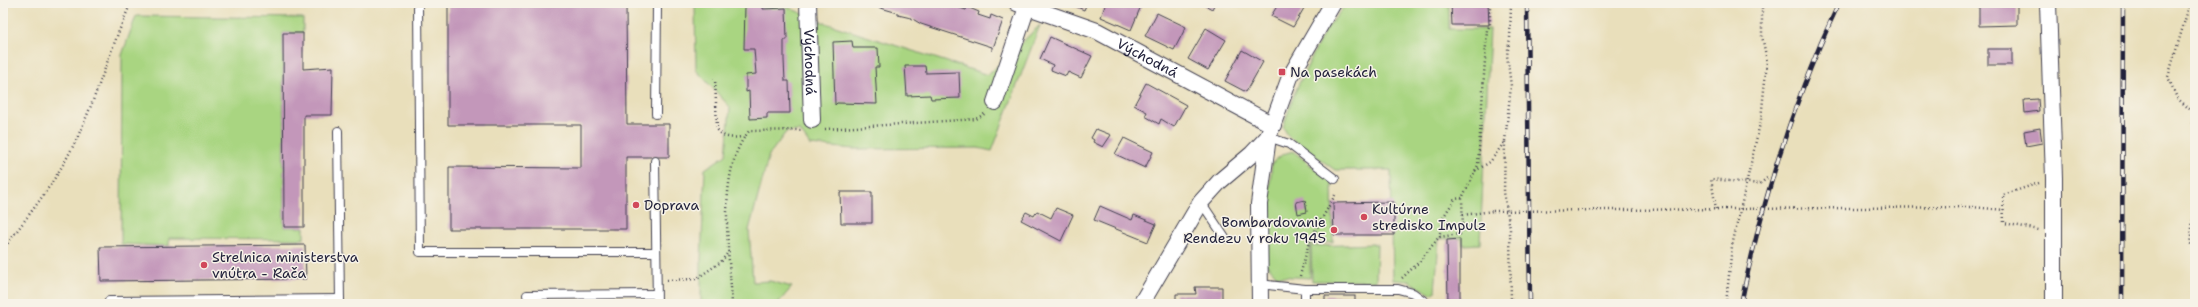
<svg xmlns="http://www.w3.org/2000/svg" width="2198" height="307" font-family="'Shantell Sans',sans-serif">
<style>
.green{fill:#a9d581;stroke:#667c5e}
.building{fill:#c397ba}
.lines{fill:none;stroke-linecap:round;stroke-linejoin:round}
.service-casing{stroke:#403e4e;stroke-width:10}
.minor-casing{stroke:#403e4e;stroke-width:18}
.path{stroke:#403e4e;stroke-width:2.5;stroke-dasharray:1 3;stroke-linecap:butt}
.service{stroke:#fff;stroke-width:8}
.minor{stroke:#fff;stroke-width:16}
.rail-casing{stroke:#22223b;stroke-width:4.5}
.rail{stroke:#f7f3e8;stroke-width:3;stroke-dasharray:9;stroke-linecap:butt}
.path-bridge{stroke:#403e4e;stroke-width:2.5;stroke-dasharray:1 3;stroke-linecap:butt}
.poi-dot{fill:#d1495b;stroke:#f7f3e8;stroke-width:1.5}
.labels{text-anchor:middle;stroke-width:3;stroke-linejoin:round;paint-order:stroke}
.street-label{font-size:14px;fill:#22223b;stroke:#f7f3e8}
.poi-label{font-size:14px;fill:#22223b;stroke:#f7f3e8;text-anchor:start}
</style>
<rect width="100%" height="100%" fill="#f7f3e8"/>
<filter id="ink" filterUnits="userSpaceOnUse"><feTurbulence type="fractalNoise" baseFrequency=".025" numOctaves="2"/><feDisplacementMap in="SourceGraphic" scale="8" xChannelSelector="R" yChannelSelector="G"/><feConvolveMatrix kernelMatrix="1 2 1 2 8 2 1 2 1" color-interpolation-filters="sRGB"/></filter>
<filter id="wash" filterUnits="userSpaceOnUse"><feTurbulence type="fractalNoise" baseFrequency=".012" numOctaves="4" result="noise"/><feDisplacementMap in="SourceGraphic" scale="16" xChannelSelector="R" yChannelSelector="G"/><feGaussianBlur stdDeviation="0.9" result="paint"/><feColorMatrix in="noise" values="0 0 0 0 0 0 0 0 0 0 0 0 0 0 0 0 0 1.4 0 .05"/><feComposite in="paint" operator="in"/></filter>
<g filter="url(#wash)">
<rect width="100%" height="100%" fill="#e9dfbb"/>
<g class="green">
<polygon points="695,3 778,3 822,22 988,75 1040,25 992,151 978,148 854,149 810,145 800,131 786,132 769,155 749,230 753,282 770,281 792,287 779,302 774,304 701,304 701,260 705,169 726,155 730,107 696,70"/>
<polygon points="1347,3 1449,3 1449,29 1490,29 1480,244 1463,245 1462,238 1439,239 1435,292 1431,294 1408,281 1393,280 1391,170 1335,170 1289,137 1283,127 1295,92 1324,32"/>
<polygon points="136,16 303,18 303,33 283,33 284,227 304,227 304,239 169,238 169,246 121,244 122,55"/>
<polygon points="1293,151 1332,182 1333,242 1310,244 1310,278 1277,276 1266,264 1268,207 1272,163 1283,154"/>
<polygon points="1377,244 1376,281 1312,281 1311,246"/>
</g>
<g id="blocks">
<g class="building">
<polygon points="448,3 626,3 627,124 669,124 669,157 626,157 626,229 449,229 449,167 581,168 581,125 448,125"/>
<polygon points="870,3 956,3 954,6 966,10 967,7 979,12 978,15 990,19 991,15 1003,20 992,51 992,47 921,24 911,18 898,15 898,13 874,6"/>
<polygon points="1068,3 1087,3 1084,10"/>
<polygon points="1106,3 1133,3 1141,6 1131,30 1101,17"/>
<polygon points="1201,3 1215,3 1212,9"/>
<polygon points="1279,3 1307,3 1293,27 1271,16"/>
<polygon points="1451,3 1488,3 1489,25 1452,25"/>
<polygon points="1979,3 2017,3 2017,25 1979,26"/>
<polygon points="763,4 763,9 786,8 787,40 784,40 784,60 785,81 789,81 790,113 767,113 767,118 750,119 749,91 746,92 746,75 756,74 754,49 744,49 745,5"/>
<polygon points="1157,13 1186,27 1174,50 1145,36"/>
<polygon points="1206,28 1226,40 1208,70 1188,59"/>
<polygon points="283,33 303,33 303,69 333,67 332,115 304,115 304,227 284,227"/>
<polygon points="1050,37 1092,56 1081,78 1068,72 1066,76 1051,70 1053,65 1040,59"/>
<polygon points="852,41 853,48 878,48 879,67 875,67 877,104 837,103 835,105 833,42"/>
<rect x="1988" y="49" width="24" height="16"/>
<polygon points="1242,50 1263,62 1246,92 1225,81"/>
<polygon points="905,66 925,66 926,73 959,72 960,98 931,99 930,95 907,96"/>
<polygon points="1146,83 1186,105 1174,127 1161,119 1159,124 1145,116 1147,112 1134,105"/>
<polygon points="2038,99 2039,111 2025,113 2024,100"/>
<polygon points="2040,128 2042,143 2026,146 2024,131"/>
<polygon points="1096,129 1111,135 1103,147 1093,142 1094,140 1091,138"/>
<polygon points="1124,138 1153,152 1145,168 1115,154"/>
<polygon points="840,192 872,192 872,223 841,223"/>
<polygon points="1305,200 1307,212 1298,214 1296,202"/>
<polygon points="1394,202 1394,235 1334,235 1333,203"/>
<polygon points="1100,206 1132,220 1134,215 1156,224 1148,242 1094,220"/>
<polygon points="1056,208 1073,215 1061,241 1021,220 1026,212 1034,216 1037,211 1051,218"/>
<polygon points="1460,239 1460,304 1448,304 1447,240"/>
<polygon points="305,245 306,279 101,281 100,247"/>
<polygon points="1195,287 1222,287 1222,304 1176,304 1176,294 1196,294"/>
<rect x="1325" y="296" width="30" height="8"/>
</g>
</g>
</g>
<g filter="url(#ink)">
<use href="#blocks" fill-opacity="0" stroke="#403e4e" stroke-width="1"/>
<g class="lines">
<defs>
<g id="service">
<polyline points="418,3 420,252 655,252"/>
<polyline points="656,114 657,3"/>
<polyline points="338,131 340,303"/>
<polyline points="1268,137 1289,144 1335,179"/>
<polyline points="655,161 657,304"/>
<polyline points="1201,202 1225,238"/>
<polyline points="1259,284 1305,289 1398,289 1413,293 1428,304"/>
<polyline points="527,295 656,294"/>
<polyline points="109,301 340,299"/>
<polyline points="1305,304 1305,289"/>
</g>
<g id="minor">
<path id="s1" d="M808,3L812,120"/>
<path id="s2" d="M1017,3L1097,31L1273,125"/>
<polyline points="2048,3 2054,178 2054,304"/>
<polyline points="995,102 1027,7"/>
<polyline points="1141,304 1201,202 1220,181 1252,154 1268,137 1290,77 1333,3"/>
<polyline points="1260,304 1259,204 1268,137"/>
</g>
</defs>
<use href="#service" class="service-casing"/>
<use href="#minor" class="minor-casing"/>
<g class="path">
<polyline points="2190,3 2168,77 2177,98 2193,112 2192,124 2195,128"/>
<path d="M715,78L717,129C724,139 732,138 743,137"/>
<polyline points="825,129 976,119 986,113"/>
<polyline points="1505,141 1511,86 1507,55 1510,38 1511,3"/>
<polyline points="1475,171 1490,162 1505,141 1504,192 1510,229 1511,304"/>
<polyline points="2039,183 2003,195 2004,223 2039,230"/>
<polyline points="2195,204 2190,243 2195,248"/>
<polyline points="1972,207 2004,210"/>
<polyline points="1716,209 1711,179 1760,184 1767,178"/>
<polyline points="1463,215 1493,211"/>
<polyline points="1439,237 1444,216 1455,199 1462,198"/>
<path d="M3,250C22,223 44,197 61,168C92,117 106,57 131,3"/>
<polyline points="1300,276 1309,242 1335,195"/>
<polyline points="1402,278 1420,261 1439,237 1460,234 1463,229 1462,198 1478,165 1487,30 1490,25 1490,3"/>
<polyline points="667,280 696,279 721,262 729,251"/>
<path d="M732,304C730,255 715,172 749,131L801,130"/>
<polyline points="1726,304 1732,246 1761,119 1767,61 1762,36 1762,3"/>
</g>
<use href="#service" class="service"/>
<use href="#minor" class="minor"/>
<defs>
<g id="rail">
<polyline points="1527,3 1530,304"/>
<path d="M1741,304C1762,201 1794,98 1839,3"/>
<polyline points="2122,304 2123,3"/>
</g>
</defs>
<use href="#rail" class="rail-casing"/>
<use href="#rail" class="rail"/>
<polyline class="path-bridge" points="1493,211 1972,207"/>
</g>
</g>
<g class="poi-dot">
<rect x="1278" y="68" width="8" height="8" rx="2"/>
<circle cx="636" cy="205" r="4"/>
<circle cx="1364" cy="217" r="4"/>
<circle cx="1334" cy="230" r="4"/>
<circle cx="204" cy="265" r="4"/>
</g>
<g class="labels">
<g class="street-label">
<text dy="5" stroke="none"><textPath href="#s2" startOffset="142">Východná</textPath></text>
<text dy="5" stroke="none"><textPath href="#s1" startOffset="59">Východná</textPath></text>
</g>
<g class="poi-label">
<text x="1290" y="77">Na pasekách</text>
<text x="644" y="210">Doprava</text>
<text x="1372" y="214">Kultúrne<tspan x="1372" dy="16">stredisko Impulz</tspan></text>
<text x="1326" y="227" text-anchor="end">Bombardovanie<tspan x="1326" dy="16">Rendezu v roku 1945</tspan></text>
<text x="212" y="262">Strelnica ministerstva<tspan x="212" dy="16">vnútra - Rača</tspan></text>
</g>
</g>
<rect width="2198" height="307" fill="none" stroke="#f7f3e8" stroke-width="16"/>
</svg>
